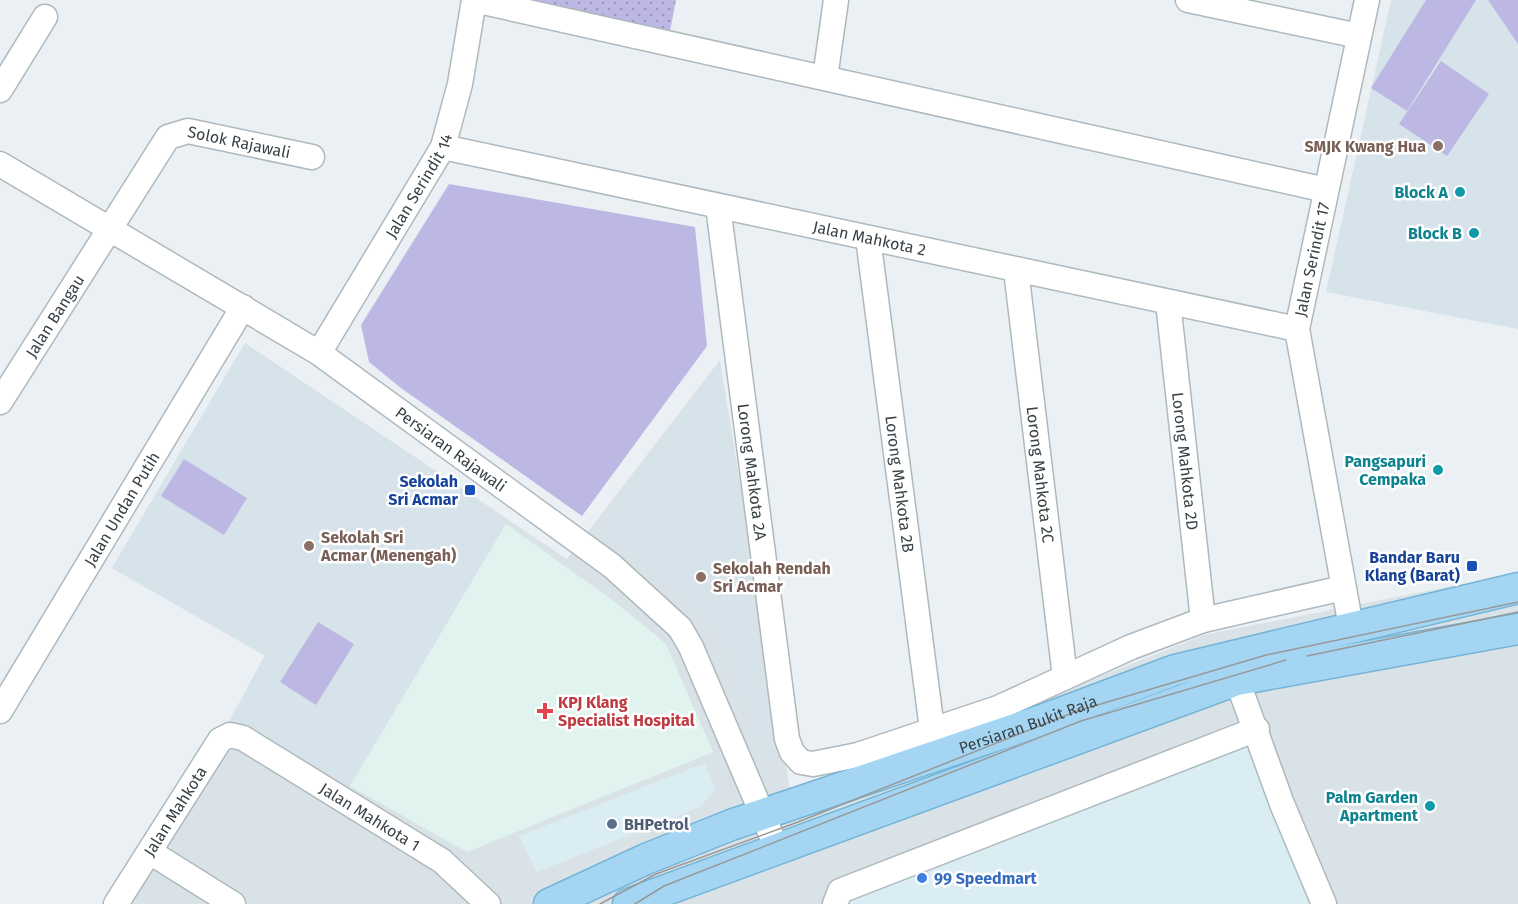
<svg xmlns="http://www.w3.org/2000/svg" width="1518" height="904" font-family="'Fira Sans',sans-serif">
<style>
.residential{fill:#d9e2e7}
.commercial{fill:#d9edf3}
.education{fill:#d6e3eb}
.medical{fill:#e0f3ef}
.green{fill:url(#green-dots)}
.pitch{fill:#bdb8e3}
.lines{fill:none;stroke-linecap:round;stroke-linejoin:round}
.minor-casing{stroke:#aeb9be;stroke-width:27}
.major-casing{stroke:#75b4d7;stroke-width:33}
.minor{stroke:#fff;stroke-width:24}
.major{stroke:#a4d6f4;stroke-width:30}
.tram{stroke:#989898;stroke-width:1.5}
.education-dot{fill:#8d6e63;stroke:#fff;stroke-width:2}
.culture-dot{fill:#0f9aa8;stroke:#fff;stroke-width:2}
.transit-dot{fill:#1a4fb4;stroke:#fff;stroke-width:2}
.health-dot{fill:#e0444e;stroke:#fff;stroke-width:2}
.service-dot{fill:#5c6f8a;stroke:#fff;stroke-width:2}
.shop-dot{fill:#3f7fe0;stroke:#fff;stroke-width:2}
.labels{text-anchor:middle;stroke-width:5;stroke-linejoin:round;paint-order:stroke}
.street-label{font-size:16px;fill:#394347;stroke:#fff}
.education-label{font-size:16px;font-weight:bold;fill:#785e54;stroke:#fff;text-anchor:start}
.culture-label{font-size:16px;font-weight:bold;fill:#0d838f;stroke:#fff;text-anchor:end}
.transit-label{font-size:16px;font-weight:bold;fill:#164399;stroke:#fff;text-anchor:end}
.health-label{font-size:16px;font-weight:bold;fill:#be3a42;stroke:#fff;text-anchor:start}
.service-label{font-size:16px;font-weight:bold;fill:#4e5e75;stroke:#fff;text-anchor:start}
.shop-label{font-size:16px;font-weight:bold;fill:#366cbe;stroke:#fff;text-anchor:start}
</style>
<defs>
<pattern id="green-dots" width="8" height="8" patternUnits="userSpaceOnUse" patternTransform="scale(1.5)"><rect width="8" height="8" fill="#bdb8e3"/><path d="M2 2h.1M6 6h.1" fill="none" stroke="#9b97ba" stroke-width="1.8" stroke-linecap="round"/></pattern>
</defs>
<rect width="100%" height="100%" fill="#ebf0f4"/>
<polygon class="residential" points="245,343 567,559 720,360 792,803 807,793 1204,635 1518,573 1518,904 111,904 230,720 265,656 112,568"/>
<g class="commercial">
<polygon points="1251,738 1314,904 843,904 846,896"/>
<polygon points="705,763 715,790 700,807 537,872 519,836"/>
</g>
<g class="education">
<polygon points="1391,0 1518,0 1518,329 1326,292"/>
<polygon points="245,343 506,524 350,786 230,720 265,655 112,568"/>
<polygon points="719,365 772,761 768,765 717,628 599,529"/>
</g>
<polygon class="medical" points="506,524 615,602 666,644 713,752 467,852 350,786"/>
<polygon class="green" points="508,0 676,0 670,31"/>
<g class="pitch">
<polygon points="1426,0 1476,0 1407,111 1371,88"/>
<polygon points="1488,0 1518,0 1518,44"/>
<polygon points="1441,61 1489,94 1447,156 1399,124"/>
<polygon points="449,184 695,227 707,346 582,516 401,388 369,362 361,325"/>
<polygon points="184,459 247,498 224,535 161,496"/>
<polygon points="318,622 354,644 316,705 280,682"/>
</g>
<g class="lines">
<defs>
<g id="minor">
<polyline points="474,0 1326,190"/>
<polyline points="1188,0 1359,36"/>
<polyline points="825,78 836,0"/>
<polyline points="0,90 45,17"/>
<path id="s1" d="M443,147L1297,329"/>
<path id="s2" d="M0,164L319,353L612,566L680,628L691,647L778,851"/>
<path id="s3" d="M718,206L787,739L792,752L801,762L813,764L858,755L998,708L1131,647L1203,620L1343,588"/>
<path id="s4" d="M868,238L932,729"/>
<path id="s5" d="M1016,270L1065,677"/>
<path id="s6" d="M1168,302L1203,620"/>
<path id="s7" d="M319,353L443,147L460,84L474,0"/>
<path id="s8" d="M0,402L168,137L188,131L312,157"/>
<path id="s9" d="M1351,627L1297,329L1367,0"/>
<polyline points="1237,680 1282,804 1324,904"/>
<path id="s10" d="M0,711L243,307"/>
<polyline points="150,852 233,904"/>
<path id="s11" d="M116,904L220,740L230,735L243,738L442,861L488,904"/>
<polyline points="835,904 840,891 1257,729"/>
</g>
<g id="major">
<path id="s12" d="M549,904L646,859L731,825L1042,720L1175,670L1518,588"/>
<polyline points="628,904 1237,680 1518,629"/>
</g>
</defs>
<use href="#minor" class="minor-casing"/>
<use href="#major" class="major-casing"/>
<use href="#minor" class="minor"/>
<use href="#major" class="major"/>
<g class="tram">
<polyline points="1307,656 1518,612"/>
<polyline points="600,904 656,874 798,822 1077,711 1266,655 1518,602"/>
<polyline points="635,904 664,886 1081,721 1286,660"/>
</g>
</g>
<g class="education-dot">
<circle cx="1438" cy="146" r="6"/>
<circle cx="309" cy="546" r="6"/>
<circle cx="701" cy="577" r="6"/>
</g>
<g class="culture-dot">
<circle cx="1460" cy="192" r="6"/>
<circle cx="1474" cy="233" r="6"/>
<circle cx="1438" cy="470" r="6"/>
<circle cx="1430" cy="806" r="6"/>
</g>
<g class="transit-dot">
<rect x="464" y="484" width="12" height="12" rx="3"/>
<rect x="1466" y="560" width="12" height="12" rx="3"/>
</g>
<path class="health-dot" d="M542 702h6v6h6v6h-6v6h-6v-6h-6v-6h6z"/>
<circle class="service-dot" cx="612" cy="824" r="6"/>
<circle class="shop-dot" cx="922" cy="878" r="6"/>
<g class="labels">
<g class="street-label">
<text dy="6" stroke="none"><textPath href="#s8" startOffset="387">Solok Rajawali</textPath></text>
<text dy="6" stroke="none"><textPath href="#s7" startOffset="195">Jalan Serindit 14</textPath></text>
<text dy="6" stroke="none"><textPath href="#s1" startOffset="436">Jalan Mahkota 2</textPath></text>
<text dy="6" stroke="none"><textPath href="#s9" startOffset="374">Jalan Serindit 17</textPath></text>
<text dy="6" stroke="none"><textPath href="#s8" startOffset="102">Jalan Bangau</textPath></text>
<text dy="6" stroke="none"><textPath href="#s2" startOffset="534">Persiaran Rajawali</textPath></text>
<text dy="6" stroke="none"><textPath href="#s6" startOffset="160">Lorong Mahkota 2D</textPath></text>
<text dy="6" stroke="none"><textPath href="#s3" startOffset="268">Lorong Mahkota 2A</textPath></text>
<text dy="6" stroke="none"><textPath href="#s5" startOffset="206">Lorong Mahkota 2C</textPath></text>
<text dy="6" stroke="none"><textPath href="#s4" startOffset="248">Lorong Mahkota 2B</textPath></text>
<text dy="6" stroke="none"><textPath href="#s10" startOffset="236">Jalan Undan Putih</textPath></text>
<text dy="6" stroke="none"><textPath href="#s12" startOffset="512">Persiaran Bukit Raja</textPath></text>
<text dy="6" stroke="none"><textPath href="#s11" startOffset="110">Jalan Mahkota</textPath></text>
<text dy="6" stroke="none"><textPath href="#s11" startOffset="368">Jalan Mahkota 1</textPath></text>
</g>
<g class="education-label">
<text x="1426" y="152" text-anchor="end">SMJK Kwang Hua</text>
<text x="321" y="543">Sekolah Sri<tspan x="321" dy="18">Acmar (Menengah)</tspan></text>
<text x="713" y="574">Sekolah Rendah<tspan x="713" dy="18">Sri Acmar</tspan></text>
</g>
<g class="culture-label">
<text x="1448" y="198">Block A</text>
<text x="1462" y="239">Block B</text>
<text x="1426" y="467">Pangsapuri<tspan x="1426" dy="18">Cempaka</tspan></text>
<text x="1418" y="803">Palm Garden<tspan x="1418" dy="18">Apartment</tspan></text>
</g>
<g class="transit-label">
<text x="458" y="487">Sekolah<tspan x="458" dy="18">Sri Acmar</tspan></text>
<text x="1460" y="563">Bandar Baru<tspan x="1460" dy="18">Klang (Barat)</tspan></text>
</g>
<g class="health-label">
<text x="558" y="708">KPJ Klang<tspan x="558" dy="18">Specialist Hospital</tspan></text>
</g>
<g class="service-label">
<text x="624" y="830">BHPetrol</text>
</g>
<g class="shop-label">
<text x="934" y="884">99 Speedmart</text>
</g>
</g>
</svg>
